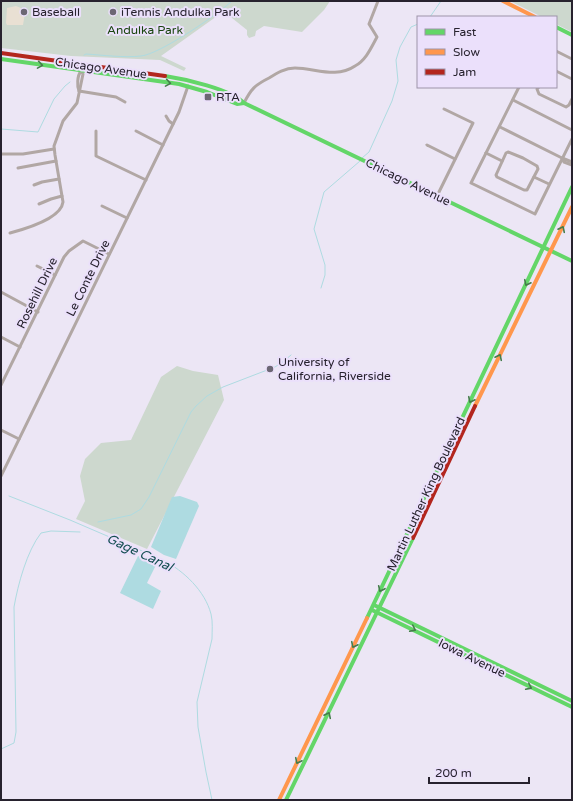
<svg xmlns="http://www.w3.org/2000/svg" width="573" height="801" font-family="'Varela Round',sans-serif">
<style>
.green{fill:#cdd8ce}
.sand{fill:#e9e0d3}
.water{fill:#aedbe1}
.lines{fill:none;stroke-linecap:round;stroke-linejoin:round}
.stream{stroke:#aedbe1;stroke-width:1}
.street{stroke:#b1a7a4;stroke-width:3}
.fast{stroke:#63d668;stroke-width:4}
.slow{stroke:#ff974d;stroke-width:4}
.jam{stroke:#b3261e;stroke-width:4}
.oneway{stroke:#457c4b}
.poi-dot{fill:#6c6774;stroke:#ebe0fb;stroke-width:1.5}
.labels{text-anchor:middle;stroke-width:4;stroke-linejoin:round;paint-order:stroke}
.poi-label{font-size:12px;fill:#27222e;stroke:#ebe0fb;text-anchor:start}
.park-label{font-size:12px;fill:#19450e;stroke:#ebe0fb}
.street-label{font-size:12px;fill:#27222e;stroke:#ebe0fb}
.water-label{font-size:13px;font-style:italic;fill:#134e51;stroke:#ebe0fb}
</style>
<rect width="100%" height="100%" fill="#ece6f5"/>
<g class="green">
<polygon points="1,1 330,1 324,10 302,32 264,26 256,31 255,36 249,38 247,35 247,30 232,18 227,9 161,56 186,68 184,71 160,60 71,56 1,48"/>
<polygon points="510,1 572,1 572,32 556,24 556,17 542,17"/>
<polygon points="177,366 193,371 218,375 224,400 147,549 76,519 85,501 80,476 85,459 101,443 131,440 161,377"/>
</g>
<polygon class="sand" points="16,6 21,8 25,13 23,25 7,25 6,23 7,8"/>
<g class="water">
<polygon points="180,496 197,502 199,506 176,559 164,555 151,547 172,497"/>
<polygon points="138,556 156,565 147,583 161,591 153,609 120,593"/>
</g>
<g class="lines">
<g class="stream">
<polyline points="430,17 441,1"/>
<path d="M84,55L86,54C102,55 125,58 141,56C160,54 217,15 232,1"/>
<polyline points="1,129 38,132 54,99 65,86 70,82"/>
<polyline points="362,158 369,152 392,101 398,81 396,60 400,47 411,27 418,24"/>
<polyline points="321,288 325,275 325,265 314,229 324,192 360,161"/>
<path d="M9,496L70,520L163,560C184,571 205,591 211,614C213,622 212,631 212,639L197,702L198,727L206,772L212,800"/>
<polyline points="98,522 131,515 141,509 149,497 191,412 196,406 207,396 223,387 275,367 284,361 291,355"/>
<path d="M1,749L14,743L16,732L14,607C18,584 27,551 41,533L51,531L80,532"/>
</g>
<g class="street">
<polyline points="556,51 572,59"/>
<polyline points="556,71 572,79"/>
<polyline points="519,87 471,183 535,214 572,139"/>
<polyline points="539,87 537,89 539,94 566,107 569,105 572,99"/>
<polyline points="79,91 116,97 125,102"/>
<path d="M79,91C77,86 77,76 81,71"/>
<polyline points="513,100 572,130"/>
<path d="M244,103C251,89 255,85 269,78C277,73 285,68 295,68C315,68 336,79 355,66C366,60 371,48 377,37L369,24L378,1"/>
<polyline points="166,116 169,121 173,124"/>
<polyline points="500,127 562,158 572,162"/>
<polyline points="96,131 96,156 146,180"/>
<polyline points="136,131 163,145"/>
<polyline points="427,145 455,159"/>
<polygon points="508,152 523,158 537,166 538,169 527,190 524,190 497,177 496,175 506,153"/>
<polyline points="486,153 502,161"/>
<polyline points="1,154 23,154 54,149"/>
<polyline points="562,158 564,162 572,165"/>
<polyline points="18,168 56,161"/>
<polyline points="534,177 549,184"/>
<polyline points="34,185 42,182 59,179"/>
<polyline points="437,196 473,123 444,109"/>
<polyline points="39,204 51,199 62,196"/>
<polyline points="102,206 127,218"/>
<path d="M10,233C25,229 61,219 63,202L55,155L54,146L63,121L77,103L83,74L81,71"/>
<polyline points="37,266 55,275"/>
<polyline points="1,292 38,312"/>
<polyline points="1,337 20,347"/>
<polyline points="1,385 64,257 69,251 83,241 109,254"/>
<polyline points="1,430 19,439"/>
<polyline points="1,476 179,112 188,86"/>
</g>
<g class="fast">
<polyline points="556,27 572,35"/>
<polyline points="1,59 179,84 207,92 237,104 244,103"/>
<path d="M165,76C185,79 230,89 244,103L572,261"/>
<polyline points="374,605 572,701"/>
<polyline points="372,610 572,707"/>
<polyline points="367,618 572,187"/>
<polyline points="286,800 413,538"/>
</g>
<g class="slow">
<polyline points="503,1 535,17"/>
<polyline points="475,406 572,207"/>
<polyline points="279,800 367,618"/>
</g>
<g class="jam">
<polyline points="1,53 165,76"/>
<polyline points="413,538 475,406"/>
</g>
</g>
<defs><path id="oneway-chevron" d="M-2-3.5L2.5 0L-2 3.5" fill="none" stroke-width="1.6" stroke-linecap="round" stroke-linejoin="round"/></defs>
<g class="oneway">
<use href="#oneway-chevron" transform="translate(40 65) rotate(9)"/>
<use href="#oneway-chevron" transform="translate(168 83) rotate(9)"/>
<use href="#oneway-chevron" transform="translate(562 229) rotate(-64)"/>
<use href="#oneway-chevron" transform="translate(527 283) rotate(116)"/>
<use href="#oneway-chevron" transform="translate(499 357) rotate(-64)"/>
<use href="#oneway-chevron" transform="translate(471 400) rotate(116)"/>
<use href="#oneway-chevron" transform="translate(381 589) rotate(115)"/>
<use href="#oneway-chevron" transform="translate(413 629) rotate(26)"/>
<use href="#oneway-chevron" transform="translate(354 645) rotate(116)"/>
<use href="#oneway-chevron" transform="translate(529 687) rotate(26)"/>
<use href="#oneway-chevron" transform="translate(328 715) rotate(-64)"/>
<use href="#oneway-chevron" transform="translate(298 761) rotate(116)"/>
</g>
<g class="poi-dot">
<circle cx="24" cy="12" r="4"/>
<circle cx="113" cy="12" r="4"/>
<rect x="204" y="93" width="8" height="8" rx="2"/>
<circle cx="270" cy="369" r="4"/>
</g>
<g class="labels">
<g class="poi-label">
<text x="32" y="16">Baseball</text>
<text x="121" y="16">iTennis Andulka Park</text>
<text x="216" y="101">RTA</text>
<text x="278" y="366">University of<tspan x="278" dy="14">California, Riverside</tspan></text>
</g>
<g class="park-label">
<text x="145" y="34">Andulka Park</text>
</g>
<g class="street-label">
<text transform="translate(101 68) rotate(8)" y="4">Chicago Avenue</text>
<text transform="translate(408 182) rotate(26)" y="4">Chicago Avenue</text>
<text transform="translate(88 278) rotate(-64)" y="4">Le Conte Drive</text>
<text transform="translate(37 293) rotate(-64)" y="4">Rosehill Drive</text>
<text transform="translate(426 494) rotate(-65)" y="4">Martin Luther King Boulevard</text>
<text transform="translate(472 658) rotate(26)" y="4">Iowa Avenue</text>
</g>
<g class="water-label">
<text transform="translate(140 552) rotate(25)" y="5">Gage Canal</text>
</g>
</g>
<rect width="573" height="801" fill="none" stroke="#27222e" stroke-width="4"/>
<rect x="417" y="16" width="140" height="72" fill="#ebe0fb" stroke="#9d94a9"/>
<rect x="425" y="29" width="20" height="6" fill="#63d668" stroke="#9d94a9"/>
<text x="453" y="36" font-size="12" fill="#27222e">Fast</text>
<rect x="425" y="49" width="20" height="6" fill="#ff974d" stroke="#9d94a9"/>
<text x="453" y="56" font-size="12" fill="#27222e">Slow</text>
<rect x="425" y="69" width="20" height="6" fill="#b3261e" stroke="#9d94a9"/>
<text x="453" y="76" font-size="12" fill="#27222e">Jam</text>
<path d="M429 777v6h100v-6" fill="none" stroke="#27222e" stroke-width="2"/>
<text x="435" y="777" font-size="12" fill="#27222e" stroke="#ebe0fb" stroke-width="3" paint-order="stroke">200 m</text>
</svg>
